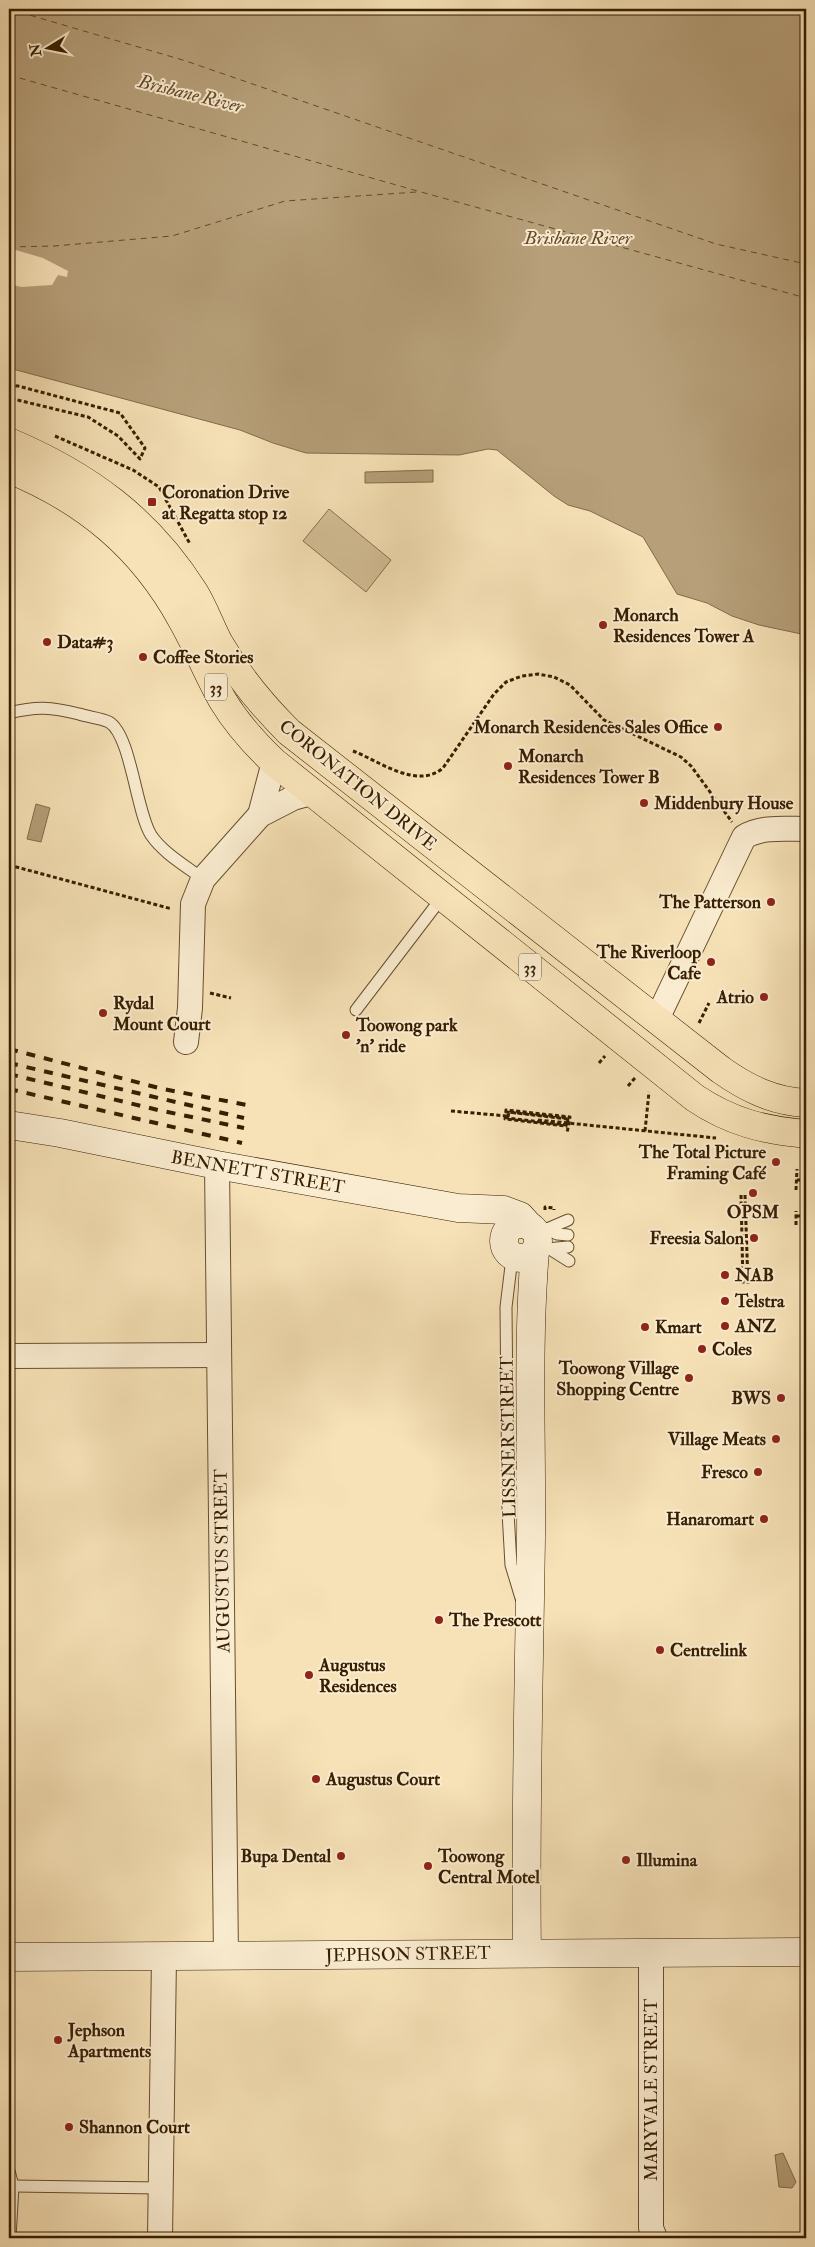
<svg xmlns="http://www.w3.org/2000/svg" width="815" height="2247" font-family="'IM FELL Double Pica',serif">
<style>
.green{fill:#d6c198;stroke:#86704c}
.water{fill:#b69f79;stroke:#836b49}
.pier{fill:#f7e2b7}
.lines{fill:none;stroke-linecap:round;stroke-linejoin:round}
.ferry{stroke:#634b2a;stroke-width:1;stroke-dasharray:6 5;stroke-linecap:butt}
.lane-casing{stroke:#674f2e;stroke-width:13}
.street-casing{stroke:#674f2e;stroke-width:26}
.secondary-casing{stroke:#371e00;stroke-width:29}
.highway-casing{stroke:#371e00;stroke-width:29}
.path{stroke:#371e00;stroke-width:3;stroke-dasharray:4 2.5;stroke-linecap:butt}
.lane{stroke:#faecd0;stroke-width:11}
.street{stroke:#faecd0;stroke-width:24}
.secondary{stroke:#faecd0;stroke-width:28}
.highway{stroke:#f7e2b7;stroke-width:28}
.rail{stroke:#371e00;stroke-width:4;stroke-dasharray:9 9;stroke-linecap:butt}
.poi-dot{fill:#8f2418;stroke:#faecd0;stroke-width:2}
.labels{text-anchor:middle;stroke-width:4;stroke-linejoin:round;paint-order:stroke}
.shield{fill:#faecd0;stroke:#725c3e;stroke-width:1}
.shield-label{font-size:16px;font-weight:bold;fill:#371e00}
.poi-label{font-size:18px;font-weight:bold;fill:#371e00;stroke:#faecd0;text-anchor:start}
.street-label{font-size:18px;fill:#371e00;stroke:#faecd0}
.water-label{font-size:19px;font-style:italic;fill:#634b2a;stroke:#faecd0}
</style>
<rect width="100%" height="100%" fill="#f7e2b7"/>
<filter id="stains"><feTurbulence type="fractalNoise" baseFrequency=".004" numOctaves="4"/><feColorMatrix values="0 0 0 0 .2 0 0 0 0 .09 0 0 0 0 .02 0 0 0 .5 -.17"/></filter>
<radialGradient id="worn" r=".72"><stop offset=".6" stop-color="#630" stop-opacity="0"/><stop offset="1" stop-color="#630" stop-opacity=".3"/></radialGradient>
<polygon class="green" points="329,509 391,560 366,592 303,541"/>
<g class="water">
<polygon points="9,9 806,9 806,635 759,625 732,616 707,603 677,594 643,537 590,511 568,505 554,496 497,450 488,449 459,455 306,453 273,443 240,430 9,368"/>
<polygon points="433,470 433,482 365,483 365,472"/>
<polygon points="36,804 50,808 41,842 27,839"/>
<polygon points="783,2153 796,2182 792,2188 779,2187 775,2155"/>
</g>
<polygon class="pier" points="9,248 43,258 68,271 67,277 58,275 52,285 21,287 9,284"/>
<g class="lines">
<g class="ferry">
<polyline points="9,9 186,61 716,244 806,264"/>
<polyline points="9,75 421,192 806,298"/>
<polyline points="9,247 54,246 172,236 285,201 417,192"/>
</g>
<defs>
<g id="lane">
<path d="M9,713C37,706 51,707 79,714C88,717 101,718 109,722C131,735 136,811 151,835C163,853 186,866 203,879"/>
<polyline points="356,1010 443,896"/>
<polyline points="531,1227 547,1229 557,1234 568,1235"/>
<polyline points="547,1229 568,1220"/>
<polyline points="506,1249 511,1266 506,1307 508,1512 511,1565 521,1598"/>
<polyline points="550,1249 569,1261"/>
<polyline points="535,1250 568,1247"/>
<polyline points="9,2171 13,2186 10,2238"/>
<polyline points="13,2186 160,2188"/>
</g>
<g id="street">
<polyline points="260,815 274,762"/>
<path d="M656,1021L744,837C761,826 787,829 806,829"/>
<polyline points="186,1042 190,1008 193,904 203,879 260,815 293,798 311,793"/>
<polyline points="217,1165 226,1956"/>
<polyline points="9,1356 219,1355"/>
<polyline points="651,1953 651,2228 655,2238"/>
<polyline points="160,2238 164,1957"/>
</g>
<g id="secondary">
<polyline points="9,1125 60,1133 217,1165 458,1208 504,1210 520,1216 529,1226"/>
<circle cx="521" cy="1241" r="17"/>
<path d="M527,1953C525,1815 529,1676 531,1538C532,1442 527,1346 535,1251"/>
<polyline points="9,1957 806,1952"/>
</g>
<g id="highway">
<path d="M9,442C87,475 148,519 194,592C204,608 210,626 219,643C238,676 262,705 289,732L721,1070C748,1089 773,1101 806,1103"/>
<path d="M9,469C85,500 142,547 182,620C197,646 208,675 223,701C237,724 255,744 274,762L695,1098C731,1122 763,1130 806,1134"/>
</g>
</defs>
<use href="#lane" class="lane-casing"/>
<use href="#street" class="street-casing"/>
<use href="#secondary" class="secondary-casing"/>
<use href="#highway" class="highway-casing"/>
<g class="path">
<polyline points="9,250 10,248"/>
<polyline points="9,385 18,386 120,413 145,448 140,459 118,436 88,417 9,398"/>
<polyline points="55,436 133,470 159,487 190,544"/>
<path d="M353,751C379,761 417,790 443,768L494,694L506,682L522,676L538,674L554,677L570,685L604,720L681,757L691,766L732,822"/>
<polyline points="9,865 172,909"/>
<polyline points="210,993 231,998"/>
<polyline points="699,1023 709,1003"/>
<polyline points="599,1063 605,1056"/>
<polyline points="628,1086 635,1078"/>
<polyline points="451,1111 507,1116"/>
<polyline points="508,1117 509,1112 568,1118 567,1125 507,1118 507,1112 567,1119 566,1126 505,1119 506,1110 570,1117 567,1133"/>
<polyline points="538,1120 716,1138"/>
<polyline points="645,1131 649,1092"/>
<polyline points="797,1180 806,1180"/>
<polyline points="796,1190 797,1169"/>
<polyline points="741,1195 743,1284"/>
<polyline points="745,1195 748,1284"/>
<polyline points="545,1210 545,1207 554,1208 554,1210"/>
<polyline points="796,1216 806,1216"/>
<polyline points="796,1225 796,1211"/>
</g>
<use href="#lane" class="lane"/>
<use href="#street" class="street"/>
<use href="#secondary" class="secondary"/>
<use href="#highway" class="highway"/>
<g class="rail">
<polyline points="9,1049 163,1089 247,1105"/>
<polyline points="9,1063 244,1118"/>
<polyline points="9,1074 158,1110 244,1128"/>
<polyline points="9,1089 242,1143"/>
</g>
</g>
<g class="poi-dot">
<rect x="147" y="497" width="10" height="10" rx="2.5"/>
<circle cx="603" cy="625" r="5"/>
<circle cx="47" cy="642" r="5"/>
<circle cx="143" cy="657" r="5"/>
<circle cx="718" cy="727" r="5"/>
<circle cx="508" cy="766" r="5"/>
<circle cx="644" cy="803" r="5"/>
<circle cx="771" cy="902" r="5"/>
<circle cx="711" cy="962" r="5"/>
<circle cx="764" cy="997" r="5"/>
<circle cx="103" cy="1013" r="5"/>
<circle cx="346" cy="1035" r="5"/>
<circle cx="776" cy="1162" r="5"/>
<circle cx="753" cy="1193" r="5"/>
<circle cx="754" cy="1238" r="5"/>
<circle cx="725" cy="1275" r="5"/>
<circle cx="725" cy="1301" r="5"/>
<circle cx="725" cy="1326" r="5"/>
<circle cx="645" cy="1327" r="5"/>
<circle cx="702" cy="1349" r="5"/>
<circle cx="689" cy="1378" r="5"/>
<circle cx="781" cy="1398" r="5"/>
<circle cx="776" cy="1439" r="5"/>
<circle cx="758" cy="1472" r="5"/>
<circle cx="764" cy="1519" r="5"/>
<circle cx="439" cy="1620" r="5"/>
<circle cx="660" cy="1650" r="5"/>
<circle cx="309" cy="1675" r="5"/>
<circle cx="316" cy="1779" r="5"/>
<circle cx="341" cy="1856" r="5"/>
<circle cx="626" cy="1860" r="5"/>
<circle cx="428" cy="1866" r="5"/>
<circle cx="58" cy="2040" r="5"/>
<circle cx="69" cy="2127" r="5"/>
</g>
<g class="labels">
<g class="shield">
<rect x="205" y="673.5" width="22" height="27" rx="4"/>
<rect x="519" y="953.5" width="22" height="27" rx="4"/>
</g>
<g class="shield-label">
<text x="216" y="693">33</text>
<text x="530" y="973">33</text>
</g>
<g class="poi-label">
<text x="162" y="498">Coronation Drive<tspan x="162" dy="21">at Regatta stop 12</tspan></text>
<text x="613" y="621">Monarch<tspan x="613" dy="21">Residences Tower A</tspan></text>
<text x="57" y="648">Data#3</text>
<text x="153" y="663">Coffee Stories</text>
<text x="708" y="733" text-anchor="end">Monarch Residences Sales Office</text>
<text x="518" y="762">Monarch<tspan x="518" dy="21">Residences Tower B</tspan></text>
<text x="654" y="809">Middenbury House</text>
<text x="761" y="908" text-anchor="end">The Patterson</text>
<text x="701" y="958" text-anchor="end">The Riverloop<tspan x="701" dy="21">Cafe</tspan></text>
<text x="754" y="1003" text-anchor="end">Atrio</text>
<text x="113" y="1009">Rydal<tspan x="113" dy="21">Mount Court</tspan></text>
<text x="356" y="1031">Toowong park<tspan x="356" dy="21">'n' ride</tspan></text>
<text x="766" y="1158" text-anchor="end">The Total Picture<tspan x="766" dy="21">Framing Café</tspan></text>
<text x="753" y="1218" text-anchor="middle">OPSM</text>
<text x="744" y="1244" text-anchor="end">Freesia Salon</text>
<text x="735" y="1281">NAB</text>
<text x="735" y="1307">Telstra</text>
<text x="735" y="1332">ANZ</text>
<text x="655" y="1333">Kmart</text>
<text x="712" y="1355">Coles</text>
<text x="679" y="1374" text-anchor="end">Toowong Village<tspan x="679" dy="21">Shopping Centre</tspan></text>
<text x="771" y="1404" text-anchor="end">BWS</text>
<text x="766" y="1445" text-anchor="end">Village Meats</text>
<text x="748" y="1478" text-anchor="end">Fresco</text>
<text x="754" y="1525" text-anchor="end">Hanaromart</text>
<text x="449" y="1626">The Prescott</text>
<text x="670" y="1656">Centrelink</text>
<text x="319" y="1671">Augustus<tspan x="319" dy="21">Residences</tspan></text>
<text x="326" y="1785">Augustus Court</text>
<text x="331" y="1862" text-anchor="end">Bupa Dental</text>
<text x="438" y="1862">Toowong<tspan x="438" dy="21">Central Motel</tspan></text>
<text x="636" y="1866">Illumina</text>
<text x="68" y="2036">Jephson<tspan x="68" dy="21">Apartments</tspan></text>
<text x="79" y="2133">Shannon Court</text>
</g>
<g class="street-label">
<text transform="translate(358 785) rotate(39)" y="6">CORONATION DRIVE</text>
<text transform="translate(258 1172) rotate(10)" y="6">BENNETT STREET</text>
<text transform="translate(508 1437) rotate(-91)" y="6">LISSNER STREET</text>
<text transform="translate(222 1561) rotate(-91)" y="6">AUGUSTUS STREET</text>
<text transform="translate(408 1954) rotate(-1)" y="6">JEPHSON STREET</text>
<text transform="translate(651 2090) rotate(-90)" y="6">MARYVALE STREET</text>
</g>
<g class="water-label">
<text transform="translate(191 93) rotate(14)" y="7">Brisbane River</text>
<text x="578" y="244">Brisbane River</text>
</g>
</g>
<rect width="815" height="2247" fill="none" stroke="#f7e2b7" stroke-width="30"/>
<rect x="10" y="10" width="795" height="2227" fill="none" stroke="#371e00" stroke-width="2.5"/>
<rect x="15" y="15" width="785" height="2217" fill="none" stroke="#371e00"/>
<g transform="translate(48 48) rotate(260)" stroke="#faecd0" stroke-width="4" paint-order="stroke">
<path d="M0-4L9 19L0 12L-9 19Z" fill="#371e00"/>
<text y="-8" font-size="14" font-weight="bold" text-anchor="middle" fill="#371e00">N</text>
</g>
<rect width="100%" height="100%" filter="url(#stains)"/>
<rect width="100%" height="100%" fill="url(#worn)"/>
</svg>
